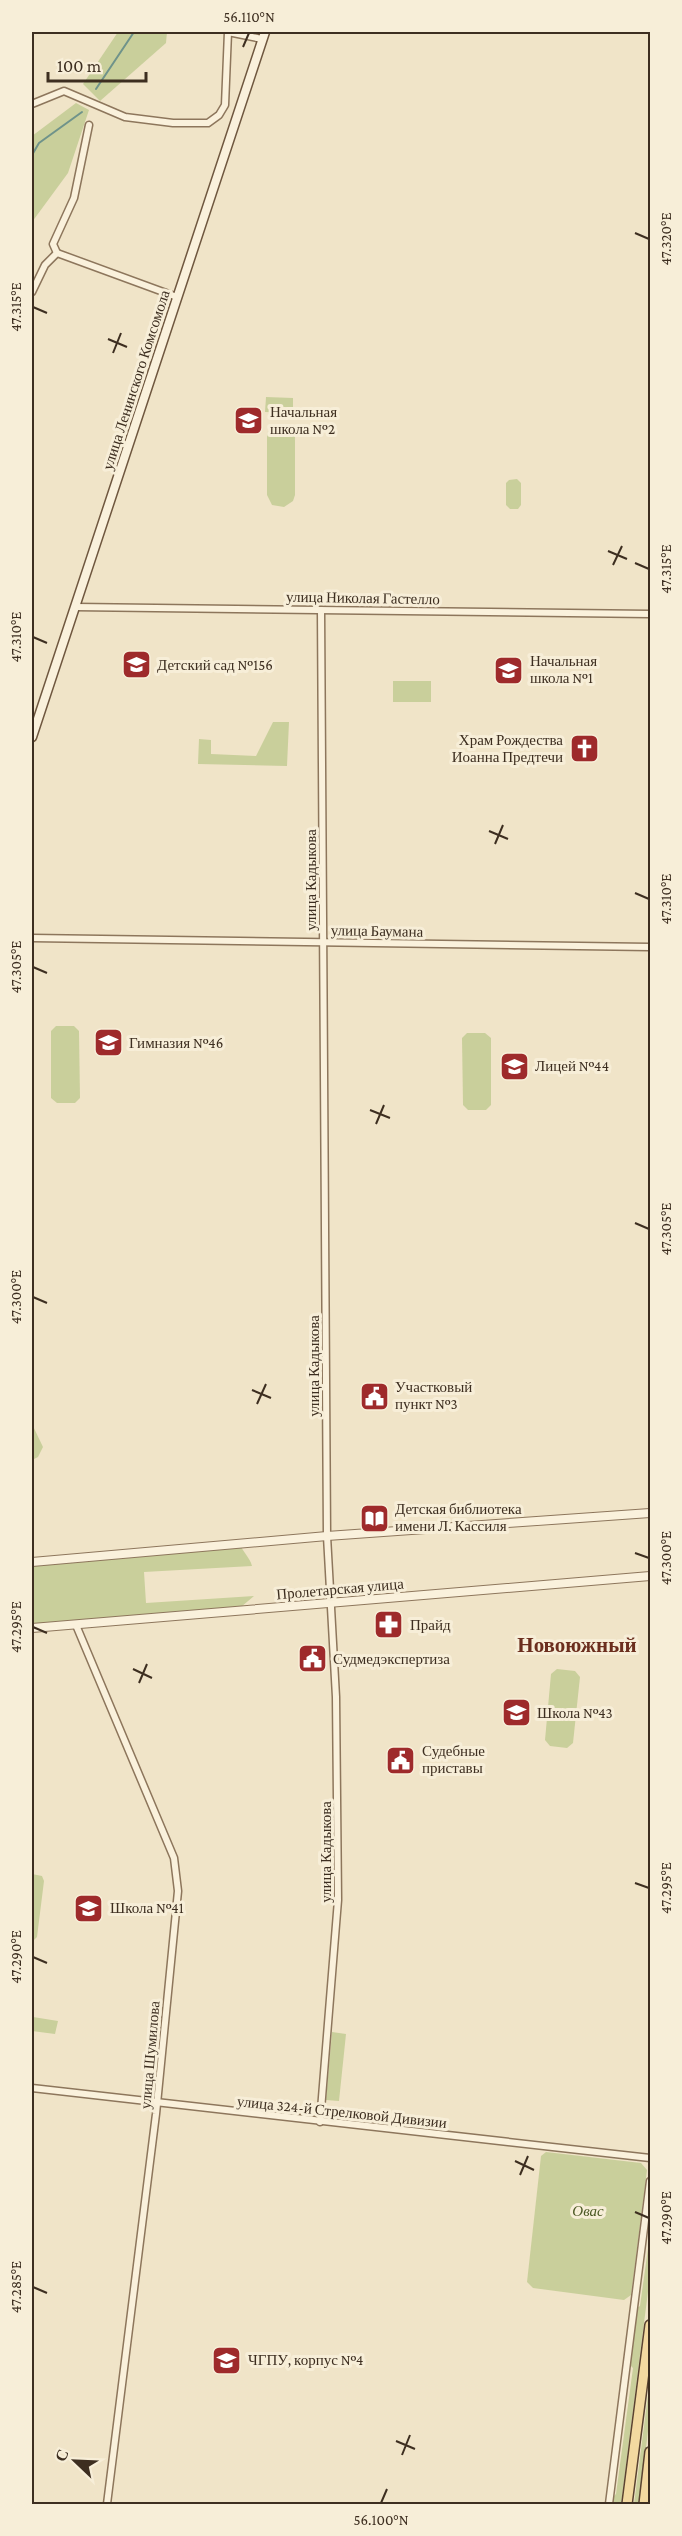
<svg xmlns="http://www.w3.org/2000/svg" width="682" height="2536" font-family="'Crimson Pro',serif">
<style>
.green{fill:#c9cf9b}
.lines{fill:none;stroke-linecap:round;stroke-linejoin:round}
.stream{stroke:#6f938a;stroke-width:2}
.minor-casing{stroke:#8d765c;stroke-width:9}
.tertiary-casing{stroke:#8d765c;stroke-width:10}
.secondary-casing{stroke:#6f573f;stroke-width:11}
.primary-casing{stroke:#5b4430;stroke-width:12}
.minor{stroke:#faf1dc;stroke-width:6}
.tertiary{stroke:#faf1dc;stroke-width:8}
.secondary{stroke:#faf1dc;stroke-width:8}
.primary{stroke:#f3d9a0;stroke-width:9}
.ticks{fill:none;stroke:#3d2e20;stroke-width:2}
.labels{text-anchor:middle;stroke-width:6;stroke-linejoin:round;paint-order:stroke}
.street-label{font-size:15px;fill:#3d2e20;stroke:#f7eed8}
.poi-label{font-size:15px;fill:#3d2e20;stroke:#f7eed8;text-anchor:start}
.park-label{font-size:15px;font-style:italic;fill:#4d5a26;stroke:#f7eed8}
.district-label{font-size:21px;font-weight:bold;fill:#6b2e1e;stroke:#f7eed8}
.neatline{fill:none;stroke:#3d2e20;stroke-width:2}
.ticks-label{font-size:15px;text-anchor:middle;fill:#3d2e20}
</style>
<rect width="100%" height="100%" fill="#f0e4c8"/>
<g class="green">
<polygon points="118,32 167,32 166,43 100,101 83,84"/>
<polygon points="76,103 89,110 68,173 32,222 32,136"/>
<polygon points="266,397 293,398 293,413 265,412"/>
<polygon points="277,425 290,427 295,437 295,495 293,501 284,507 272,505 267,495 267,437 268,431"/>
<polygon points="517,479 521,483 521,505 518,509 510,509 506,505 506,483 509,480"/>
<rect x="393" y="681" width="38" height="21"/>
<polygon points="273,722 289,722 287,766 198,764 199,739 211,740 211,754 256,756"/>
<polygon points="56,1026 74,1026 79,1031 80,1098 75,1103 57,1103 51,1098 51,1031"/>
<polygon points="467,1033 485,1033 491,1038 491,1105 486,1110 468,1110 463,1105 462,1038"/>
<polygon points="32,1424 43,1447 38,1457 32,1460"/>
<path d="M240,1543C242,1552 250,1557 252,1566L144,1572L146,1603L254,1596L235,1612L32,1628V1562Z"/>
<polygon points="557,1669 575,1671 580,1677 573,1743 567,1748 550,1746 545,1740 551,1674"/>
<polygon points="32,1874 42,1876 44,1881 37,1937 32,1942"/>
<polygon points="33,2017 58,2021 55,2034 32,2031"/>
<polygon points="332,2032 346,2034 339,2101 326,2100"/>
<polygon points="546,2152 641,2163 647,2170 631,2295 624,2300 533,2288 527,2282 541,2156"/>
<polygon points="650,2234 650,2276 621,2504 611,2504 613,2497 616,2494 633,2368 630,2365 637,2308 640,2306"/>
<polygon points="650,2379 650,2415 639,2504 634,2504"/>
</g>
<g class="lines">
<g class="stream">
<polyline points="96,89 134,32"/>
<polyline points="32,155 39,143 82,112"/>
</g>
<defs>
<g id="minor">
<polyline points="228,32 262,39"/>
<polyline points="32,104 64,91 125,117 173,123 208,123 219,115 225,105 228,32"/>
<polyline points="57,253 53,244 74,198 89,125"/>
<polyline points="57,253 177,297"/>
<polyline points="32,292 45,265 57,253"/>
<polyline points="75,607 650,614"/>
<polyline points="32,938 650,947"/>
<polyline points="76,1625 174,1858 178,1891 156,2114 107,2504"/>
<polyline points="32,2088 650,2158"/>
<polyline points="320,2122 338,1900 336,1697 327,1536 321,610"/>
<polyline points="609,2504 650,2181"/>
</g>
<g id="tertiary">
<polyline points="32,1562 327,1536 650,1513"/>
<polyline points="32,1628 650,1576"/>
</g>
<polyline id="secondary" points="32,737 265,32"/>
<g id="primary">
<polyline points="627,2504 650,2325"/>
<polyline points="644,2504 650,2452"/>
</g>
</defs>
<use href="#minor" class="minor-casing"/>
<use href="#tertiary" class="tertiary-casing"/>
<use href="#secondary" class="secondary-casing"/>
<use href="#primary" class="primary-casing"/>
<use href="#minor" class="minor"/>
<use href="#tertiary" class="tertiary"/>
<use href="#secondary" class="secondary"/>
<use href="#primary" class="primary"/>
</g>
<path class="ticks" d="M243,47L249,33M635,233L649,239M33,307L47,313M108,339L127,347M113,353L121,333M608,551L627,559M635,563L649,569M613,565L622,546M33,637L47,643M489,831L508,839M495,844L503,825M635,893L649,899M33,967L47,973M370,1110L390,1118M376,1124L384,1105M635,1223L649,1229M33,1297L47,1303M252,1390L271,1398M257,1404L266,1384M635,1553L649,1558M33,1627L47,1633M133,1669L152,1678M139,1683L147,1664M635,1883L649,1888M33,1957L47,1963M515,2161L534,2170M520,2175L528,2156M635,2212L649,2218M33,2287L47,2293M396,2441L415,2449M402,2455L410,2435M381,2503L387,2489"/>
<defs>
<symbol id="school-square" viewBox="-11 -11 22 22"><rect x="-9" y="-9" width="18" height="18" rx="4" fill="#9e2a2b" stroke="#f7eed8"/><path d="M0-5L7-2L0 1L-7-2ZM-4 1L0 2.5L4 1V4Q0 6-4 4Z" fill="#fff"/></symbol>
<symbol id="church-square" viewBox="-11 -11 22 22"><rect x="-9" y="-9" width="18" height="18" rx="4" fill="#9e2a2b" stroke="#f7eed8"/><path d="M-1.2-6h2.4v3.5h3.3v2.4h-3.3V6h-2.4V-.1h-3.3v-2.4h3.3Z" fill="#fff"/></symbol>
<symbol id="civic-square" viewBox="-11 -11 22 22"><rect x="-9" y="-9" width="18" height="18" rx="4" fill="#9e2a2b" stroke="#f7eed8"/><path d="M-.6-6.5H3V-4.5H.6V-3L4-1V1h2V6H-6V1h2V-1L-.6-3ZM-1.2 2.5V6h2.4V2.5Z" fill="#fff"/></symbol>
<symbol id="library-square" viewBox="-11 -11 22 22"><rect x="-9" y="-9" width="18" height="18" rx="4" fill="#9e2a2b" stroke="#f7eed8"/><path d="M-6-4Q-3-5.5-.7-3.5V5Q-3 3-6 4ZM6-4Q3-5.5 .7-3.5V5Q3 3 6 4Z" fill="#fff"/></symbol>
<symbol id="pharmacy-square" viewBox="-11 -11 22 22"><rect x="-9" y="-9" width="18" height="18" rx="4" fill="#9e2a2b" stroke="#f7eed8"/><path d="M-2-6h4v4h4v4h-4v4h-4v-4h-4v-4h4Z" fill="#fff"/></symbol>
<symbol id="university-square" viewBox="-11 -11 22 22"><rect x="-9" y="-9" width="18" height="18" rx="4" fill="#9e2a2b" stroke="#f7eed8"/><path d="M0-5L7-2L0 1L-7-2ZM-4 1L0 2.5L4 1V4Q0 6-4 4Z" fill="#fff"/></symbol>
</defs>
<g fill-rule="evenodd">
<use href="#school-square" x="232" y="404" width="33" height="33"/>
<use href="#school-square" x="120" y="648" width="33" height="33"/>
<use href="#school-square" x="492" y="654" width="33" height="33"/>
<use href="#church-square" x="568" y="732" width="33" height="33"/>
<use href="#school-square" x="92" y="1026" width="33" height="33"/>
<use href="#school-square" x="498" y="1050" width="33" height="33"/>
<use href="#civic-square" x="358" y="1380" width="33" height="33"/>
<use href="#library-square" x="358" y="1502" width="33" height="33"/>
<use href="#pharmacy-square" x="372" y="1608" width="33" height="33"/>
<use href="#civic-square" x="296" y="1642" width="33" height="33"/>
<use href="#school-square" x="500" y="1696" width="33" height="33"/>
<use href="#civic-square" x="384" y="1744" width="33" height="33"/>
<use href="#school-square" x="72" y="1892" width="33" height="33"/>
<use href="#university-square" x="210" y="2344" width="33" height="33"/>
</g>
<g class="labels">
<g class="street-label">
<text transform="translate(136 380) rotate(-72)" y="5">улица Ленинского Комсомола</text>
<text transform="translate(363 598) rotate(1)" y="5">улица Николая Гастелло</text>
<text transform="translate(311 880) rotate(-90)" y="5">улица Кадыкова</text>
<text transform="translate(377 931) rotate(1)" y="5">улица Баумана</text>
<text transform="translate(314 1366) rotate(-90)" y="5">улица Кадыкова</text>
<text transform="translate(340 1589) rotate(-5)" y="5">Пролетарская улица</text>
<text transform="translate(326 1852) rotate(-90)" y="5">улица Кадыкова</text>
<text transform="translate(150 2055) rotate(-85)" y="5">улица Шумилова</text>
<text transform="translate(342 2112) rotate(6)" y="5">улица 324-й Стрелковой Дивизии</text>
</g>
<g class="poi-label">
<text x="270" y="417">Начальная<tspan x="270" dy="17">школа №2</tspan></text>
<text x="530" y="666">Начальная<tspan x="530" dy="17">школа №1</tspan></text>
<text x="157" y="670">Детский сад №156</text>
<text x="563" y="745" text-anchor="end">Храм Рождества<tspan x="563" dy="17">Иоанна Предтечи</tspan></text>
<text x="129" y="1048">Гимназия №46</text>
<text x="535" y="1071">Лицей №44</text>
<text x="395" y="1392">Участковый<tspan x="395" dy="17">пункт №3</tspan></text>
<text x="395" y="1514">Детская библиотека<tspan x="395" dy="17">имени Л. Кассиля</tspan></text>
<text x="410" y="1630">Прайд</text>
<text x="333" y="1664">Судмедэкспертиза</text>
<text x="537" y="1718">Школа №43</text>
<text x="422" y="1756">Судебные<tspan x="422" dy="17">приставы</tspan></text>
<text x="110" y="1913">Школа №41</text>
<text x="248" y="2365">ЧГПУ, корпус №4</text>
</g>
<g class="park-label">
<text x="588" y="2216">Овас</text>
</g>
<g class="district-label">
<text x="577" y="1652">Новоюжный</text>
</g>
</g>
<rect width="682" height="2536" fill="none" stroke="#f7eed8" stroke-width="66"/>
<g transform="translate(75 2461) rotate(293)" stroke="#f7eed8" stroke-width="4.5" paint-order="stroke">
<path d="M0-4.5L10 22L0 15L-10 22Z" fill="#3d2e20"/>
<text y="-9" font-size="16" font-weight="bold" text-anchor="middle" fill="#3d2e20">С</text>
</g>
<path d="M48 72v9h98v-9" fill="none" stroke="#3d2e20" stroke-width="3"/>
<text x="57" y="72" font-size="18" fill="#3d2e20" stroke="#f7eed8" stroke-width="4.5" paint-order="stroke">100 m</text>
<rect x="33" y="33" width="616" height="2470" class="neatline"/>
<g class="ticks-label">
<text x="249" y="22">56.110°N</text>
<text transform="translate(666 239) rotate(-90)" y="5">47.320°E</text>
<text transform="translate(16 307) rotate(-90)" y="5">47.315°E</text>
<text transform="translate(666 569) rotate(-90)" y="5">47.315°E</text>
<text transform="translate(16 637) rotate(-90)" y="5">47.310°E</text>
<text transform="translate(666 899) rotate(-90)" y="5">47.310°E</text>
<text transform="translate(16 967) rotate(-90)" y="5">47.305°E</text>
<text transform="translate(666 1229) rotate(-90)" y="5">47.305°E</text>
<text transform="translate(16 1297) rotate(-90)" y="5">47.300°E</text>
<text transform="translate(666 1558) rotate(-90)" y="5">47.300°E</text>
<text transform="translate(16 1627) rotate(-90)" y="5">47.295°E</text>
<text transform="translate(666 1888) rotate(-90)" y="5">47.295°E</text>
<text transform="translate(16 1957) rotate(-90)" y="5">47.290°E</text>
<text transform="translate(666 2218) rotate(-90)" y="5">47.290°E</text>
<text transform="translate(16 2287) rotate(-90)" y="5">47.285°E</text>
<text x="381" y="2525">56.100°N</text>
</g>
</svg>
